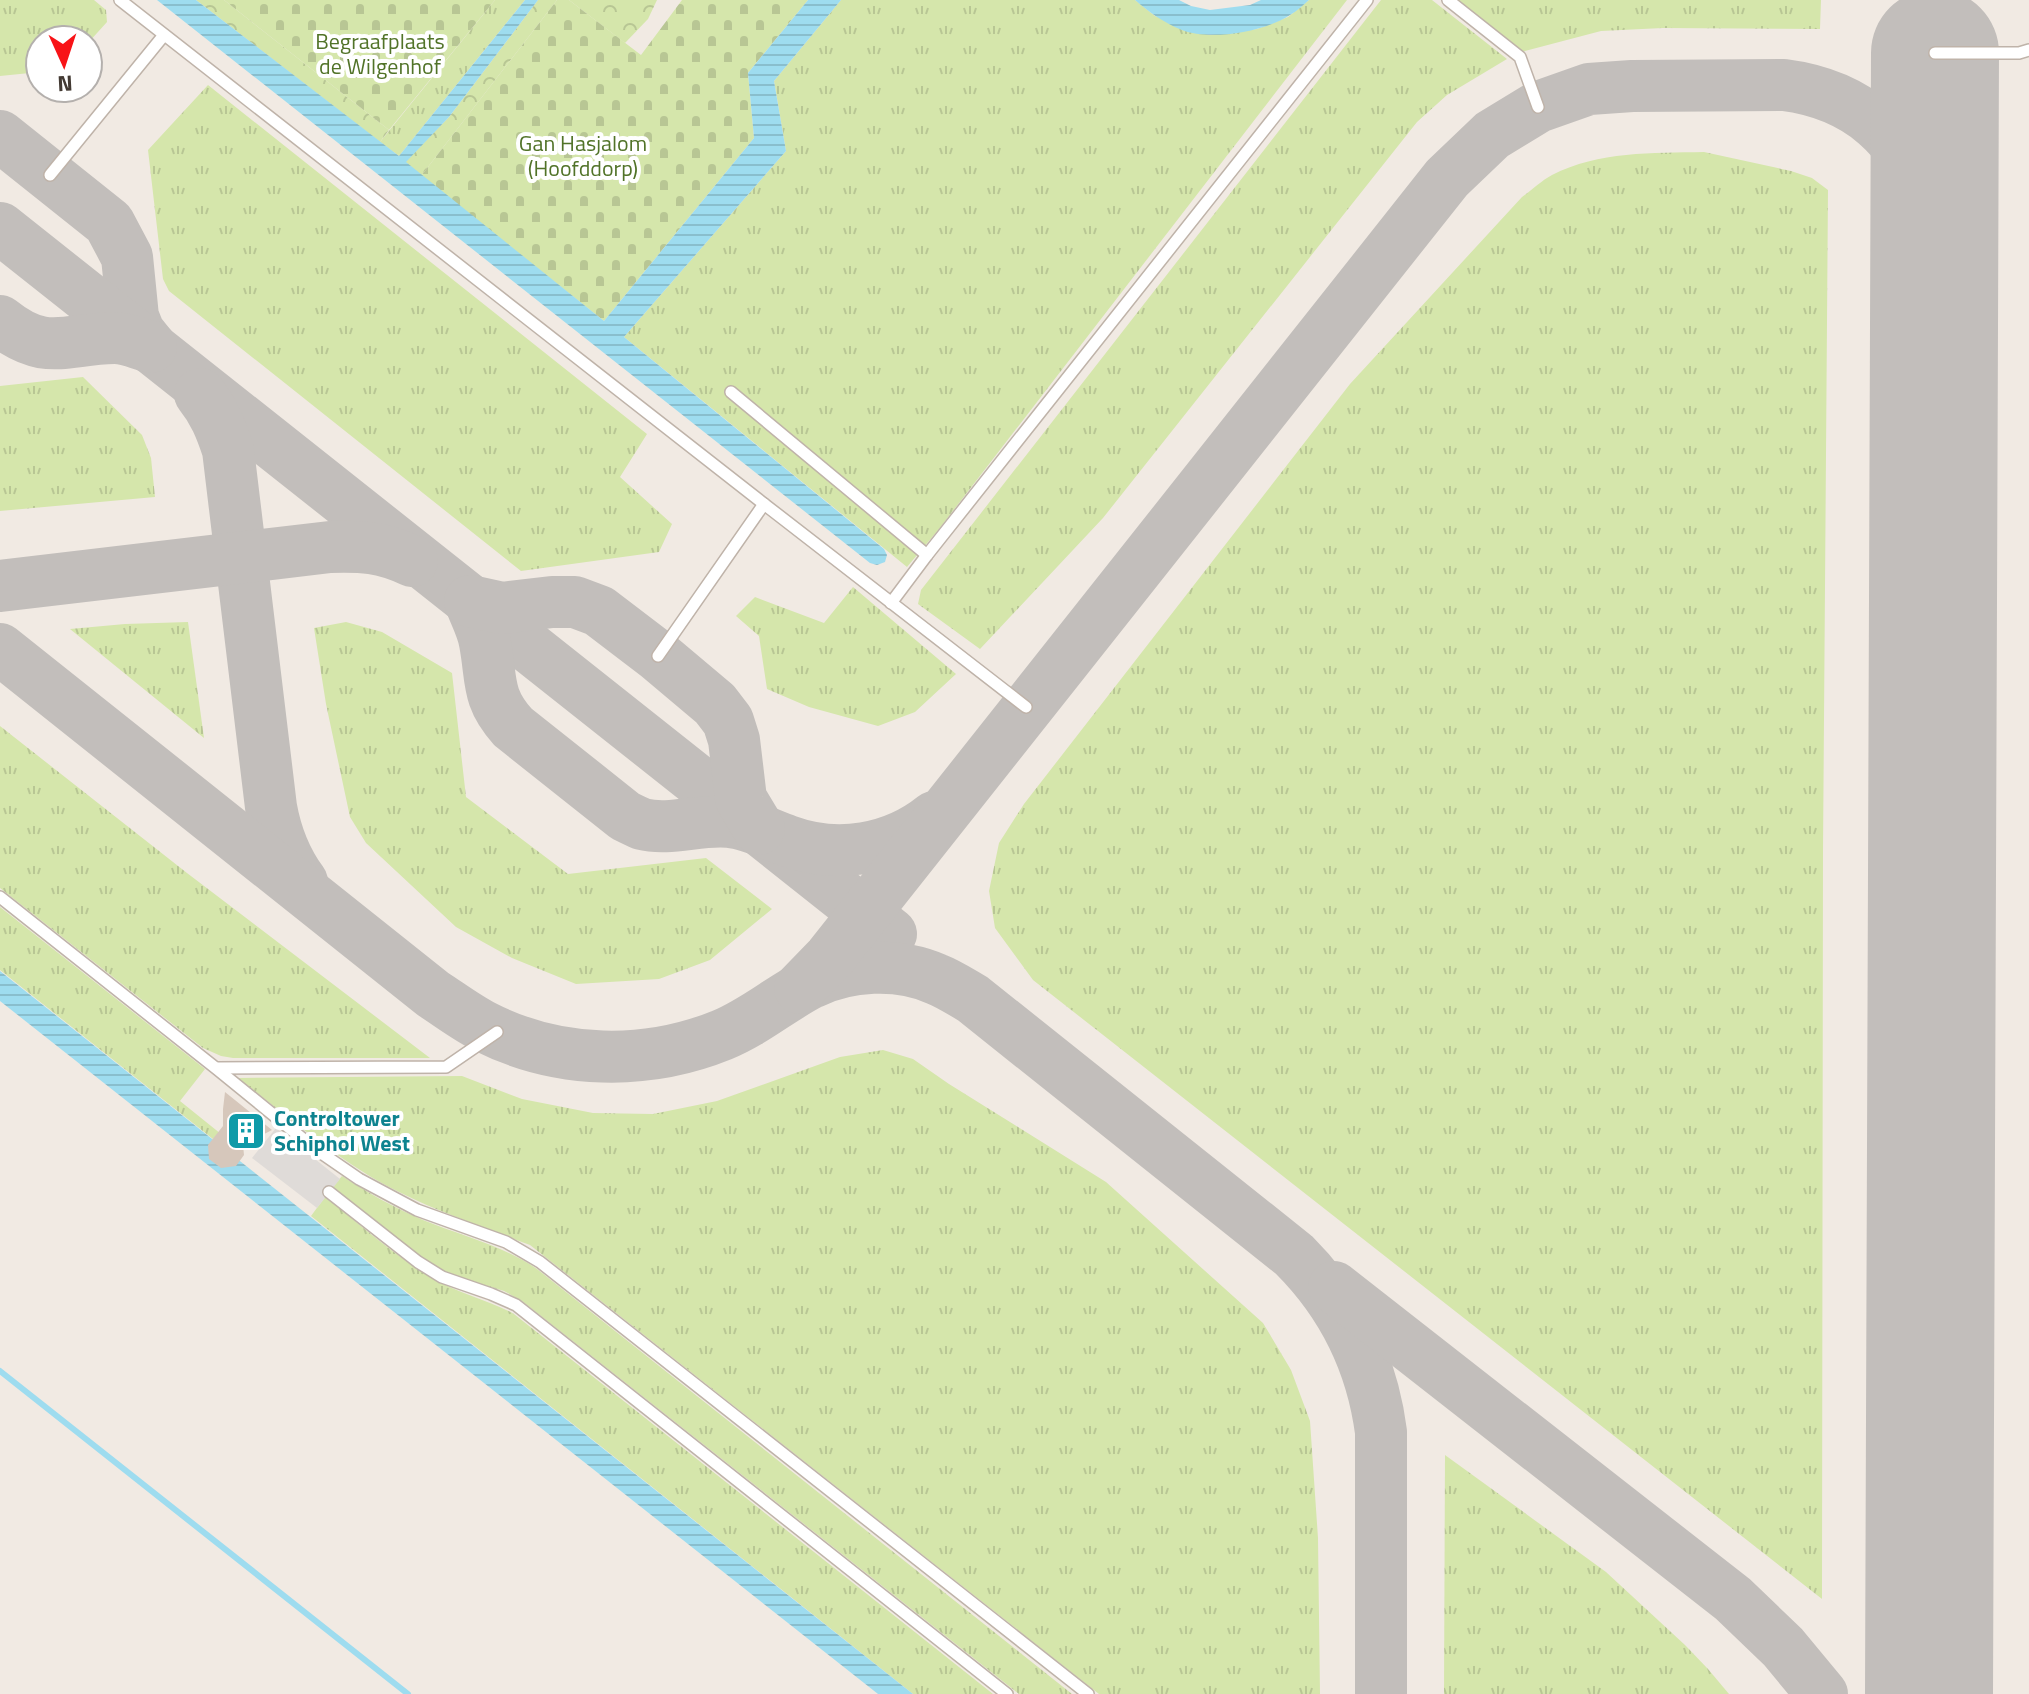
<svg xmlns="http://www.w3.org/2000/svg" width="2029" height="1694" font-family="'Titillium Web',sans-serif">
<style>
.grass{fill:url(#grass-tufts)}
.forest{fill:url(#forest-crowns)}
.cemetery{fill:url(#cemetery-stones)}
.parking{fill:#dfdbd8}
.water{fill:url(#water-rules)}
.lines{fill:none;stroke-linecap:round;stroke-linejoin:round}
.stream{stroke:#9edcef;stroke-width:6}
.taxiway{stroke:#c2bebb;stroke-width:52}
.runway{stroke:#c2bebb;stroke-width:128}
.building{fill:#d6c7bb}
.service-casing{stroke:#bfb3a9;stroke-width:14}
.service{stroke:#fff;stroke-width:11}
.labels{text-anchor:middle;stroke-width:8;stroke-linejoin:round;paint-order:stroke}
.park-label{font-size:22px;fill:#517328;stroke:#fff}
.culture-label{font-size:22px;font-weight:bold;fill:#0d838f;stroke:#fff;text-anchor:start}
</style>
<defs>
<pattern id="grass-tufts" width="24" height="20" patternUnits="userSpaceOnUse" patternTransform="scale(2)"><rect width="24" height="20" fill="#d5e6ab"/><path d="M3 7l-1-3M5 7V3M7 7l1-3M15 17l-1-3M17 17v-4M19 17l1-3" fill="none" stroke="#b8c694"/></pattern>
<pattern id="forest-crowns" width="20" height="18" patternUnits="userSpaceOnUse" patternTransform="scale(2)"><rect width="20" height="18" fill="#d5e6ab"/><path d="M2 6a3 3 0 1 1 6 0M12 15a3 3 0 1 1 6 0" fill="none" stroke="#b8c694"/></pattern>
<pattern id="cemetery-stones" width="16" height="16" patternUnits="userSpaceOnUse" patternTransform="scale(2)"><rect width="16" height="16" fill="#d5e6ab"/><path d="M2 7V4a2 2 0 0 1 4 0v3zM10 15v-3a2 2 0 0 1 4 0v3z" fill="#b8c694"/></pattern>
<pattern id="water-rules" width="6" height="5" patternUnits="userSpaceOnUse" patternTransform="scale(2)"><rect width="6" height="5" fill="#9edcef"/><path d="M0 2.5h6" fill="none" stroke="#89becd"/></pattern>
</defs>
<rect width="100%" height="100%" fill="#f1eae3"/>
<g class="grass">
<polygon points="0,0 94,0 106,10 107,22 88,43 88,40 40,40 40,72 0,76"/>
<polygon points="495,0 525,0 399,156 380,142"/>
<polygon points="841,0 1135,0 1155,16 1209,35 1257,29 1288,17 1309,0 1347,0 939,529 907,567 624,337 786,151 774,81"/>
<polygon points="1381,0 1432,0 1507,59 1447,95 1417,122 1103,518 980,649 918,604 921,590"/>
<polygon points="1456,0 1821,0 1820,29 1663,28 1601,31 1521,52"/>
<polygon points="208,85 647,434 620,477 672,524 659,552 521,571 169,291 163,279 148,150"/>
<path d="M1704,152L1791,171L1812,178L1828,190L1823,852L1822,1599L1033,980L995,928L989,891L999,843L1024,804L1350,384L1522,197C1532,190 1541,181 1552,175C1599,151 1652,153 1704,152Z"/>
<polygon points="83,377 142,435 151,458 155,497 0,511 0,386"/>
<polygon points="853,587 956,674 915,712 878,726 809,707 767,689 759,636 736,616 755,597 824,623"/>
<polygon points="188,622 204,738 70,629 125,624"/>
<polygon points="346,622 382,632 452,673 466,797 568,874 706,858 772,909 710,960 659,979 576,984 512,958 456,927 366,843 350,817 326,704 314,628"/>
<polygon points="0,726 187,873 430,1058 233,1058 221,1056 203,1048 0,888"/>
<polygon points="0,907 205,1069 180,1101 221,1134 213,1139 0,970"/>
<path d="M883,1050L913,1059L949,1084L1106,1182L1263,1323L1291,1370L1310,1421L1318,1538L1320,1694H1099L530,1245C486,1228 441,1213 399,1192C340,1163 290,1118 238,1078L462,1076L522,1099L593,1113L653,1114L717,1101L840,1057Z"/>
<path d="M342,1176C368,1193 395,1208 423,1220C462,1236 502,1245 537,1269L1072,1694H1019L522,1301L504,1291L445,1273L424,1260L331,1189Z"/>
<path d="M325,1197C361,1225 396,1257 434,1279C459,1294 489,1300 514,1314L993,1694H913L311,1216Z"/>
<polygon points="1445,1455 1606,1572 1685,1645 1708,1669 1729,1694 1444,1694"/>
</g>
<g class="forest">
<polygon points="196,0 224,0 389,130 380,142"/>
<polygon points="538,0 557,0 421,176 405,162 449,117"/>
<polygon points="569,0 657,0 648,19 625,43"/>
</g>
<g class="cemetery">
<polygon points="224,0 495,0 389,130"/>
<polygon points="557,0 569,0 641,55 682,0 808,0 748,73 754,138 604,321 421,176"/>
</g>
<polygon class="parking" points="276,1128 340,1179 317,1208 252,1158"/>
<g class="water">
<polygon points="157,0 196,0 399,156 525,0 538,0 449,117 406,162 604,321 754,138 748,73 808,0 841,0 774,81 786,151 624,337 884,549 887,555 885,562 877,565 870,563"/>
<path d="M1135,0H1179L1191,6L1210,10L1250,5L1261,0H1309C1303,5 1297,11 1290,15C1264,32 1210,41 1182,30C1164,23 1149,12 1135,0Z"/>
<polygon points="0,971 913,1694 878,1694 0,1001"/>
</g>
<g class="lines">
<polyline class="stream" points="0,1371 408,1694"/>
<g class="taxiway">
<polyline points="0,136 109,223 127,257 133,317 139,332 151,347"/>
<polyline points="0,228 891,934"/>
<path d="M0,321C45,357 64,339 114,338C127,338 139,344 151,347"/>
<path d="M200,394C214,411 221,429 228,450L271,807C276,835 285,859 302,882"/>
<path d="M0,586L330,547C362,546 382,547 412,561"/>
<path d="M470,601C475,615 483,629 485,643C492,680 486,697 513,727L625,816C631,819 637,822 642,824C670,831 700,819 729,822C750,824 768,834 788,841C837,859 893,850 934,817"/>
<polyline points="470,601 502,608 552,602 575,602 599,611 658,656 715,704 728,721 734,740 741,799 759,829"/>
<path d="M0,649L433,994C450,1005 467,1018 485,1027C558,1064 646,1066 722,1035C754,1022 780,999 811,983C848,965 898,962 936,979C949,984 961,992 973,999L1294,1255C1343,1304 1372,1363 1381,1432V1694"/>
<path d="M800,988L830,957L1447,178L1492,135L1538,107L1589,89L1632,86L1784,85C1862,95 1901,138 1934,206"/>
<polyline points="1334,1287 1733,1599 1783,1647 1822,1694"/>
</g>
<polyline class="runway" points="1929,1694 1935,53"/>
</g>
<polygon class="building" points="225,1092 272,1130 243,1145 244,1155 236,1166 221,1168 209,1159 208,1145 223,1126 223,1109"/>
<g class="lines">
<defs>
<g id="service">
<polyline points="120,0 764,504 1026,707"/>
<polyline points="1448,0 1520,57 1538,107"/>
<polyline points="1935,53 2019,53 2029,50"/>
<polyline points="50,175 164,35"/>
<polyline points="731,392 927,555"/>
<polyline points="891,603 927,555 1367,0"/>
<polyline points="658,656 764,504"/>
<polyline points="0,897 217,1069 314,1148 359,1179 417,1210 506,1242 540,1262 1088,1694"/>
<polyline points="218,1068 446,1067 497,1032"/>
<polyline points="329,1192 418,1262 442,1277 491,1294 516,1305 1007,1694"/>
</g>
</defs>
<use href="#service" class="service-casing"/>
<use href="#service" class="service"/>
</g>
<defs>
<symbol id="building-square" viewBox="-11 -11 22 22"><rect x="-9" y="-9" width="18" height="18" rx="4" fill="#0f9aa8" stroke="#fff"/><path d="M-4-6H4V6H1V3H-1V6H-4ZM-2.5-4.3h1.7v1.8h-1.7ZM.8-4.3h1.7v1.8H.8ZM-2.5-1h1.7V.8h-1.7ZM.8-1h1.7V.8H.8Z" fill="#fff"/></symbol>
</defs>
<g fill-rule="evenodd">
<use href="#building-square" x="224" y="1109" width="44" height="44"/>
</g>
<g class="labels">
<g class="park-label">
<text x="380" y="49">Begraafplaats<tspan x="380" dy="25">de Wilgenhof</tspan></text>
<text x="583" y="151">Gan Hasjalom<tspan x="583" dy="25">(Hoofddorp)</tspan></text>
</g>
<g class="culture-label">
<text x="274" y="1126">Controltower<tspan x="274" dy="25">Schiphol West</tspan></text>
</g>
</g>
<g transform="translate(64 64) rotate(177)"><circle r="38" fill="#ffffff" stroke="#b4b0ad" stroke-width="2"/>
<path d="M0-6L14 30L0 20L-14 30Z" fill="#f81317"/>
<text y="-12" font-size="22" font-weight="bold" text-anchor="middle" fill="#433a33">N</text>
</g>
</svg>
